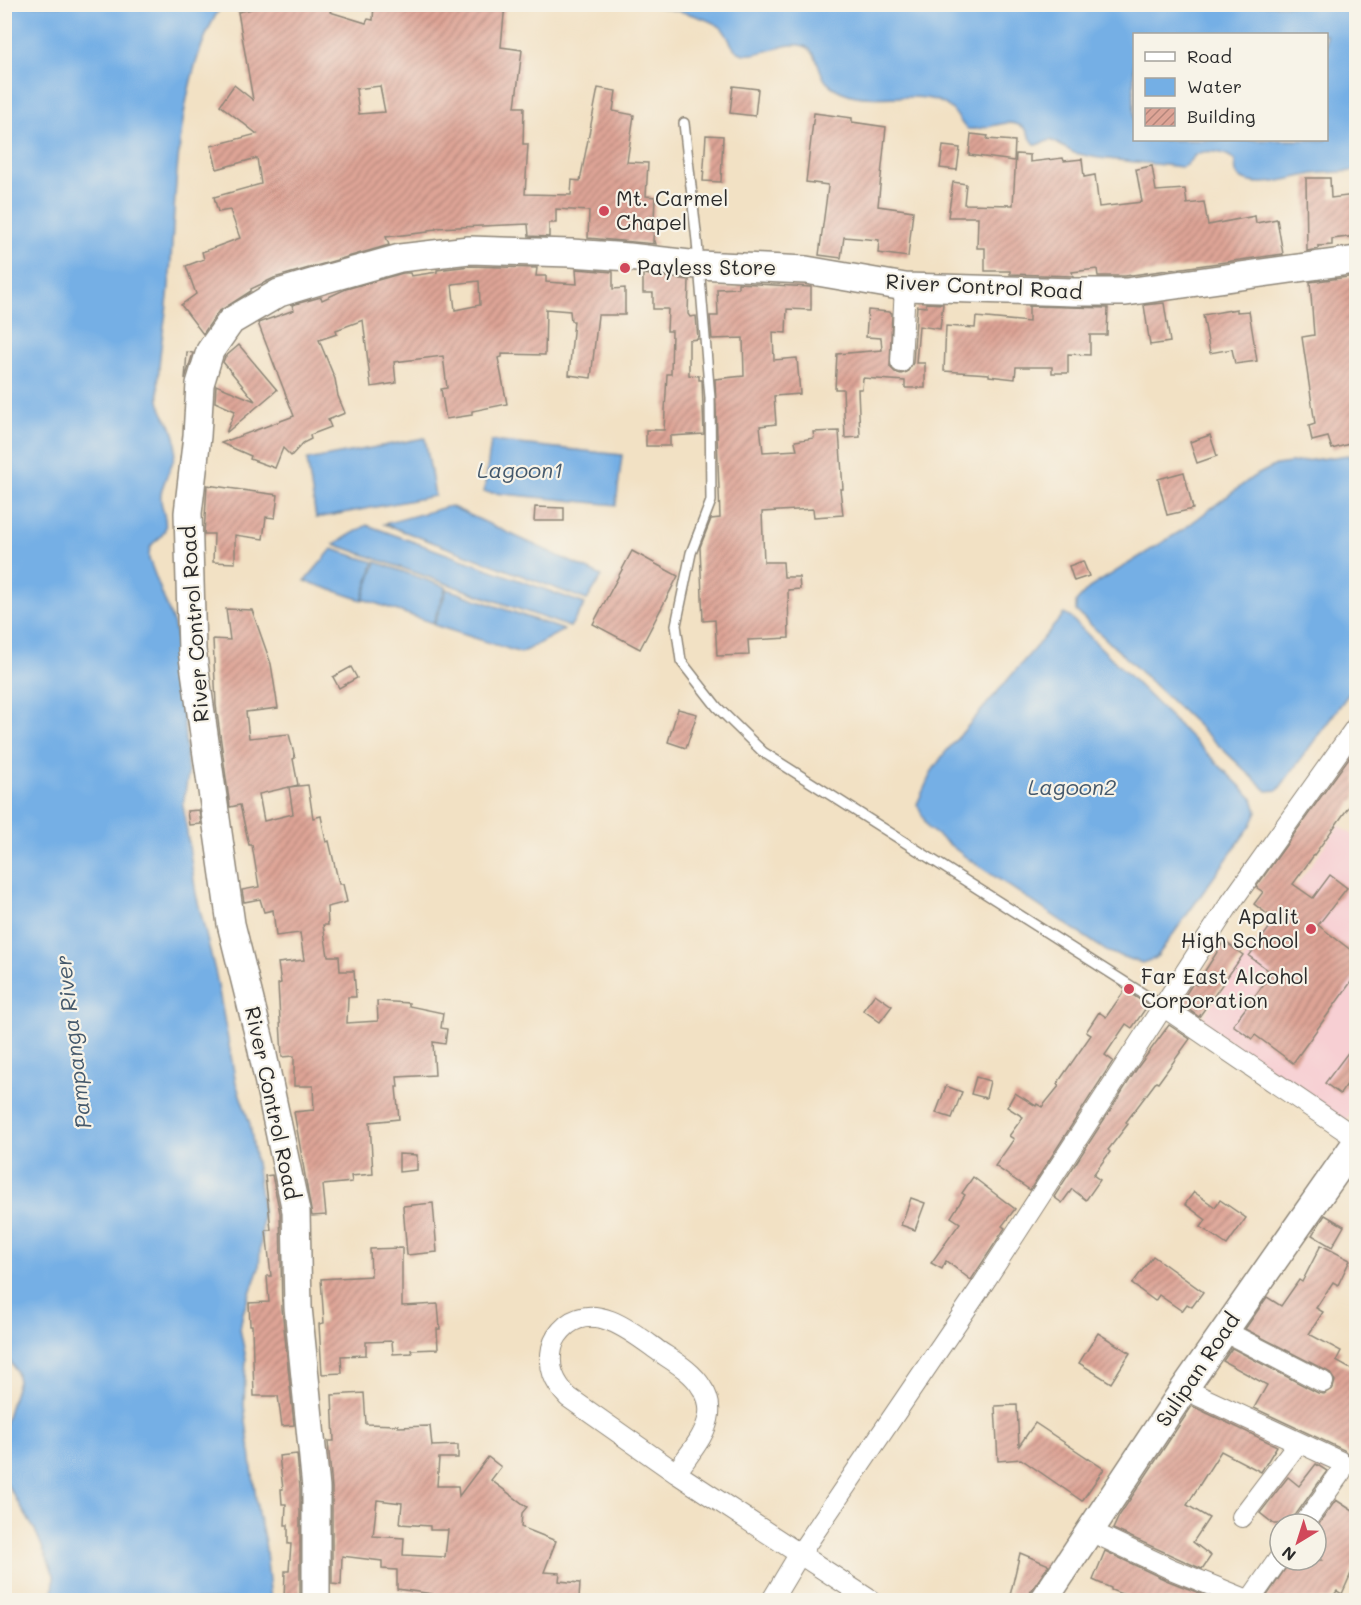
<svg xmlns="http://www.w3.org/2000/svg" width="1361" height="1605" font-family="Mali,sans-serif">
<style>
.built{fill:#f7cfd3}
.water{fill:#74afe5;stroke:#506d88;stroke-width:1.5;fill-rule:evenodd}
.building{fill:url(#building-hatch);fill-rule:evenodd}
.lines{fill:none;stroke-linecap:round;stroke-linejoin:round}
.lane-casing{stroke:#8e8678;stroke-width:12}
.street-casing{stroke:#8e8678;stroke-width:22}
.secondary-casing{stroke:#8e8678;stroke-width:30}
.lane{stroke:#fff;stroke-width:9}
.street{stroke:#fff;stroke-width:20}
.secondary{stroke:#fff;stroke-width:27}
.poi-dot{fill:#d1495b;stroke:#f7f3e8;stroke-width:2}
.labels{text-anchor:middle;stroke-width:4.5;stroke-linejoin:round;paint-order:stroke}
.poi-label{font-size:21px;fill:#2b2b2b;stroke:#f7f3e8;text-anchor:start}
.street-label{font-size:21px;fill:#2b2b2b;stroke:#f7f3e8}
.water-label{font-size:22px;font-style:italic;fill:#45596c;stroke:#f7f3e8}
</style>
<defs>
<pattern id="building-hatch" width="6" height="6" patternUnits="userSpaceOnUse" patternTransform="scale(1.5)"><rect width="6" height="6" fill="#dea496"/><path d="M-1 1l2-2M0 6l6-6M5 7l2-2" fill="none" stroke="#b4867b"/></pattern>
</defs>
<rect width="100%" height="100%" fill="#f7f3e8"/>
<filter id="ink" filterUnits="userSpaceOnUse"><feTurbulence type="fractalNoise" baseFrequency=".0167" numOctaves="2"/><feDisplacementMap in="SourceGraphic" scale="12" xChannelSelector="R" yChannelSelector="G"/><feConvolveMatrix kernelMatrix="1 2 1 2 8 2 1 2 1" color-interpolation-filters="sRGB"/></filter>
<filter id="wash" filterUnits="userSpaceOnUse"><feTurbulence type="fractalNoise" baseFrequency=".008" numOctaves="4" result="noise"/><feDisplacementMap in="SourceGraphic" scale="24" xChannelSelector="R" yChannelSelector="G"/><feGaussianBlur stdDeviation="1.35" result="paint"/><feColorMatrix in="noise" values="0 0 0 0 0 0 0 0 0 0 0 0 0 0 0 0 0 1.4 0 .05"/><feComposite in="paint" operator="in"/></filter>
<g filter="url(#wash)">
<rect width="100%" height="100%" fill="#f2e1c4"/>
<polygon class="built" points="1339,825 1356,837 1356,1106 1345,1122 1200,1021"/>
<g class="water">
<path d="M5,5H222C172,81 177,207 168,297C164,331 156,365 159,400C161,416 175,426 176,442C177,463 164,475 161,494C159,506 168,517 165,529C161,544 148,537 149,559L174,625L182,665V702L188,775L183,805L196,894L216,975L236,1083L250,1124L263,1209L259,1268L243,1313L240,1329L246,1358L244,1405L258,1514L265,1542L271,1600H53L54,1575L35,1530L6,1483L5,1475V1423L18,1381L16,1371L5,1352Z"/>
<path d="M649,5H1356V171C1342,172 1328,172 1314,174C1293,177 1260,190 1240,178C1234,174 1236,167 1235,161C1228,152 1207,149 1197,154C1190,158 1189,165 1182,167L1098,158L1074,153L1051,140L1036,145C1029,140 1029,129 1021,126C1004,117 985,132 967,129C960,124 958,114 950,108C926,87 878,104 848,94C841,92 829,86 825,80C818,70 818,51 804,46C786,40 765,56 746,54C728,52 731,34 719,26C699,14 672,10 649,5ZM1134,34H1326V140H1134Z"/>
<polygon points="425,438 435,496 316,518 307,460"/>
<polygon points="491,441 622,455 616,505 484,492"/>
<polygon points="1348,455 1356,465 1356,684 1278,790 1267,791 1076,611 1076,602 1089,588 1181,531 1253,477 1276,465"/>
<polygon points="450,506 602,576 587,600 384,524"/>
<polygon points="367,525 585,604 570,627 334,544"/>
<polygon points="332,549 374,562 362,600 305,581"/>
<polygon points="376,562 446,587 433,623 363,599"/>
<polygon points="447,589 564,630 521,653 434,625"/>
<polygon points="1064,614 1070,617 1253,799 1257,812 1251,825 1156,958 1142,963 1108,952 967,858 928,828 917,804 932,771 944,754"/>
</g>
<g id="blocks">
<g class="building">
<path d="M275,4H332L330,12L366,23L368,19L373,20L374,4H420L431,9L433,4H505L501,47L522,50L515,107H524L523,144H528L525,194L571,195L572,180L580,181L598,88L616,91L613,111L634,115L627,162L648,163L646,196L655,197L653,242L655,241L656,244L588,238L589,211L556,209V223H549V237L529,236L528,224L436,228V229L428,230V232L386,237L389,245L274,278L251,289V291L218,312L203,334L181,305L196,294L186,266L204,259L202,252L240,238L230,210L218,212L214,197L261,184L257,158L217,169L211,146L257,134L220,105L234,85L253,100L238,12ZM380,86L385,112L359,114L356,89Z"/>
<polygon points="733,86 758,89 755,116 730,113"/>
<polygon points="814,113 852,118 852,122 886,127 878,206 913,211 908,257 878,253 879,240 844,237 841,258 819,255 828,187 828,185 806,182"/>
<polygon points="971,134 988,136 987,139 1015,141 1014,161 969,155"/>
<polygon points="706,135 723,136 721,182 703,181"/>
<polygon points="943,146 960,148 957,170 940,168"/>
<polygon points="1016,154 1030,155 1030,162 1063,158 1064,161 1082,159 1084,177 1095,175 1099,207 1142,202 1136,169 1152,166 1156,191 1185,189 1187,204 1204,202 1208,225 1255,216 1256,223 1277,219 1283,254 1125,276 1098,276 1097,269 1072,272 1073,276 1010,274 1010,271 985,271 985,248 977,248 978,217 948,217 953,182 966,184 964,204 1013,205"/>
<polygon points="1306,178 1330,178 1331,198 1355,195 1356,236 1332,239 1332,245 1318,246 1318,249 1307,251"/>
<path d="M470,266L537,268L536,276H546V282L577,284L576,269L613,272V289L625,288V315H598L591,378L569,375L574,321H571L570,311L546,309L545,355L502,354V357L498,358L507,404L472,411V415L446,419L441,389L447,388L443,356L394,362L396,383L371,387L363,320L336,330L337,334L319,340L335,379L338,396L345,413L328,420L331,427L310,435L311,439L303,443L291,456L283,448L275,468L250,459L251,456L221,443L294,416L258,323L294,310L292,305L321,297L322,300L346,289L403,273H410L411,276L437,272V270ZM479,281L480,305L455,310L452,284Z"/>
<polygon points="643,274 689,280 688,314 690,317 696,316 698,339 689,340 689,375 699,376 699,380 702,380 704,434 670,436 670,446 646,446 646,430 664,430 667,374 671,374 672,331 667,331 668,309 653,309 653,293 643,293"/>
<polygon points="1356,276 1356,442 1332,449 1328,437 1312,441 1309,426 1315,424 1302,337 1314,335 1310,282"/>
<polygon points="738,283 811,287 811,310 787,309 786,333 773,332 774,360 797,358 800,394 774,396 776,424 760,426 763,452 797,450 795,441 814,438 813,432 839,431 843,489 840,489 843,515 814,517 813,509 762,512 764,562 783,562 784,577 799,577 800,589 788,590 789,638 748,640 749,655 717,656 715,620 703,621 700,547 711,519 720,518 715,379 744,376 743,338 712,339 710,316 718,316 717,289 738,288"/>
<polygon points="926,303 943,304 940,329 919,326 916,363 925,363 925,388 905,388 905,381 863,378 862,389 858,389 860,437 845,438 843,389 835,389 837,354 882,350 881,338 866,337 868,310 889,312 892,313 890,367 895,372 901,374 907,372 913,363 917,306 926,307"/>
<polygon points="1164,303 1170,342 1150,345 1144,305"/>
<polygon points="1029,306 1108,308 1107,335 1090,335 1090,355 1068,354 1068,373 1052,373 1052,367 1016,367 1015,379 989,376 989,374 944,371 946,326 975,328 976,317 1029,322"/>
<polygon points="1237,309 1237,312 1249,311 1257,361 1235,364 1232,349 1210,353 1203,315"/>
<polygon points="239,345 277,390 226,433 235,411 215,402 216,385 255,401 223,362 225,357"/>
<polygon points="187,352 193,353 185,379"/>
<polygon points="1210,435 1217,456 1197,463 1190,442"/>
<polygon points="1184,472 1193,509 1167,515 1158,479"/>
<polygon points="207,485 278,495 275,518 266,517 263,539 235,535 235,563 213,562 214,534 204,534"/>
<polygon points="535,507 564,508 564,521 534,521"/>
<polygon points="632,551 678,576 640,649 593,624"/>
<polygon points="1083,561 1089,576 1074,581 1069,566"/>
<polygon points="226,609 252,610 271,664 278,708 246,712 249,738 289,734 295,758 293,759 298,785 259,794 264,821 293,814 289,787 308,785 313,818 321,816 326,842 329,841 339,884 343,884 347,902 327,907 328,925 323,925 328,956 339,956 340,971 354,971 356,997 348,997 347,1023 378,1021 377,1001 409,1003 409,1006 443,1013 441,1028 447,1029 445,1044 433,1042 435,1075 397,1077 398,1087 396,1087 399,1119 370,1122 373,1174 351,1176 352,1182 323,1185 326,1215 312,1216 294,1112 314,1110 313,1086 294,1086 294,1056 282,1057 278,984 281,983 278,963 304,960 300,933 276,936 273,910 264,912 260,899 244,902 242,890 259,887 252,845 249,845 240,805 230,807 216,705 213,639 230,640"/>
<polygon points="351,667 357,678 339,688 333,677"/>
<polygon points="678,709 697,714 686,748 668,742"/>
<polygon points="1356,748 1356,797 1293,884 1313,898 1330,875 1347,888 1318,925 1356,954 1356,975 1293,1063 1255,1035 1252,1039 1233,1025 1272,973 1249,956 1275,920 1254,904 1263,892 1256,887"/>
<polygon points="199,810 201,824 189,825 187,811"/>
<polygon points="1224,941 1243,955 1199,1017 1180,1003 1193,983 1196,985"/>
<polygon points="1125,990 1148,1005 1132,1028 1126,1024 1105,1055 1113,1061 1030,1190 995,1166 1014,1139 1009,1136 1023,1117 1007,1107 1015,1093 1036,1106 1037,1104 1042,1107 1059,1086 1057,1084 1091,1035 1086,1032 1099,1012 1106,1017"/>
<polygon points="875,994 892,1006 880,1022 863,1010"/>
<polygon points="1169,1025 1190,1039 1158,1083 1156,1082 1126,1122 1128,1124 1108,1150 1110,1152 1093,1175 1100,1180 1086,1200 1072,1189 1062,1203 1054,1197 1138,1067"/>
<polygon points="1356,1042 1356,1072 1340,1094 1325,1083"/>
<polygon points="976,1077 990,1081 986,1098 971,1094"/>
<polygon points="946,1086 962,1092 952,1118 936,1113"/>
<polygon points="399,1154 417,1155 417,1170 399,1172"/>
<polygon points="272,1175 280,1213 282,1308 294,1425 282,1426 278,1396 254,1396 252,1325 250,1325 249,1303 269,1302 267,1276 271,1276 266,1230 271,1230 265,1176"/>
<polygon points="973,1177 1015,1209 1002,1226 1005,1228 971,1280 946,1261 942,1269 931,1263 960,1223 951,1217 965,1195 962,1193"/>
<polygon points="1194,1192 1215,1207 1220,1200 1246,1218 1227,1245 1201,1227 1206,1220 1185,1204"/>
<polygon points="911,1198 925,1203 915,1230 901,1225"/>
<polygon points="433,1203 437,1252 407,1255 403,1206"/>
<polygon points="1325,1215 1344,1226 1332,1247 1312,1235"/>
<polygon points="1321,1245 1350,1260 1338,1285 1333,1282 1316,1308 1323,1312 1309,1334 1341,1351 1336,1361 1356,1372 1356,1462 1344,1450 1254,1408 1267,1385 1223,1361 1232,1348 1318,1393 1324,1394 1333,1388 1335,1381 1329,1372 1245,1329 1267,1297 1281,1306 1299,1280 1302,1282"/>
<polygon points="402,1248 402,1306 438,1304 440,1329 437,1329 438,1349 411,1350 412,1353 393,1354 392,1341 366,1342 366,1355 341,1356 342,1373 322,1374 319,1324 324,1323 321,1279 371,1276 370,1249"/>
<polygon points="1153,1256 1203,1292 1192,1307 1187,1304 1182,1311 1159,1295 1155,1301 1132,1284"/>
<polygon points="1098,1333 1130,1353 1111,1383 1079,1363"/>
<path d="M364,1393L366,1424L398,1425V1427L430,1426L432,1446L458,1445V1458H439L437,1486H458L459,1496L488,1457L501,1467L491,1480L527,1507L522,1513L521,1527L556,1541L544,1572L560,1573L559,1581L580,1583L579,1599L561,1597V1600H504L487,1598V1600H431L432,1594L397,1589V1570L382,1569V1561L342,1556L341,1585L332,1584V1488L328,1441H334L332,1395ZM377,1500L402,1503L400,1524L430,1526V1530H448L445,1557L403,1555L404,1538L373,1536Z"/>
<polygon points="1017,1405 1019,1446 1035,1423 1104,1469 1082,1501 1021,1459 998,1461 995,1406"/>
<polygon points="1192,1406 1277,1446 1261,1472 1221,1451 1202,1481 1187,1505 1209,1518 1193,1542 1211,1556 1202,1569 1113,1529 1119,1516"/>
<polygon points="297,1454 300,1489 300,1600 284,1600 285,1571 289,1571 291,1544 288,1544 288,1525 285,1525 286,1504 282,1504 281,1489 283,1489 279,1456"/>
<polygon points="1316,1464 1327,1471 1294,1517 1292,1524 1274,1524 1260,1513 1288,1477 1299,1486"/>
<polygon points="1336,1500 1356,1513 1356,1562 1342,1594 1337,1591 1330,1600 1264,1600 1291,1560 1322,1560 1316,1556 1316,1528"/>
<polygon points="1105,1551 1166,1580 1217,1600 1138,1600 1111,1590 1111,1588 1093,1580"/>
<polygon points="1020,1553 1049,1565 1031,1591 1027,1600 1009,1600"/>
</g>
</g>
</g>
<g filter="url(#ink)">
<use href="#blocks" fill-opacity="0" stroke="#8e8678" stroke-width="1.5"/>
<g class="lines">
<defs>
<polyline id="lane" points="684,123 697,241 710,398 711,501 691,553 676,625 681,661 717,707 763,752 1164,1007"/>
<g id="street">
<polyline points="901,362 905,287"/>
<polyline points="1164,1007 1356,1138"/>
<polyline points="1224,1331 1323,1382"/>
<polyline points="1184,1389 1339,1461 1342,1464 1341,1472 1304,1524"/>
<path d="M676,1473C687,1456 707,1435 709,1414C710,1405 707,1395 702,1388C693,1372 675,1362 660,1352C636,1335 597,1301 567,1325C560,1331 554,1338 552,1348C548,1368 554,1382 568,1397L676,1473L870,1600"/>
<polyline points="1242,1517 1298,1443"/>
<polyline points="1090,1531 1171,1569 1248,1600"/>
<polyline points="772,1600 799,1555 979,1290 1227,908 1356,727"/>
<polyline points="1250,1600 1280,1557"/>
</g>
<g id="secondary">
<polyline points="316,1600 316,1488 298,1307 296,1211 260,1041 231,924 192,650 188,513 197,436 200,384 210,351 231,321 279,293 322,280 400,258 469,250 571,253 629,257 698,265 806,270 905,287 1073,292 1126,292 1356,260"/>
<polyline points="1044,1600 1184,1389 1356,1143"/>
</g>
</defs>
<use href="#lane" class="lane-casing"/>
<use href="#street" class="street-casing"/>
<use href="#secondary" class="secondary-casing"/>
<use href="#lane" class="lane"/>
<use href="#street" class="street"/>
<use href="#secondary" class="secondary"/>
</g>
</g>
<g class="poi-dot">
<circle cx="604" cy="211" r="6"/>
<circle cx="625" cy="268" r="6"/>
<circle cx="1311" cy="929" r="6"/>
<circle cx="1129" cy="989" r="6"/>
</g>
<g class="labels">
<g class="poi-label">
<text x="616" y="206">Mt. Carmel<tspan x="616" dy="24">Chapel</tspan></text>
<text x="637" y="275">Payless Store</text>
<text x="1299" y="924" text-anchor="end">Apalit<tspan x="1299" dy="24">High School</tspan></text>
<text x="1141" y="984">Far East Alcohol<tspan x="1141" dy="24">Corporation</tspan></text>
</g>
<g class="street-label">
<text transform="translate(984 287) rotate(3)" y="7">River Control Road</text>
<text transform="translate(195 624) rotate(-94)" y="7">River Control Road</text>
<text transform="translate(272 1103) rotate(78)" y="7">River Control Road</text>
<text transform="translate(1198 1370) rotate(-56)" y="7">Sulipan Road</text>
</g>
<g class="water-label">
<text x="520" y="478">Lagoon1</text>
<text x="1072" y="795">Lagoon2</text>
<text transform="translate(73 1042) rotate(-97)" y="8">Pampanga River</text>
</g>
</g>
<rect width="1361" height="1605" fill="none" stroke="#f7f3e8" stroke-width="24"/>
<rect x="1133" y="33" width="195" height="108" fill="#f7f3e8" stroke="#a5a39c" stroke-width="1.5"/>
<rect x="1145" y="52" width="30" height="9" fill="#ffffff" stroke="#a5a39c" stroke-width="1.5"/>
<text x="1187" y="63" font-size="18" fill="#2b2b2b">Road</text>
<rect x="1145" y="78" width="30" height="18" fill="#74afe5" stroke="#a5a39c" stroke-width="1.5"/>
<text x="1187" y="93" font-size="18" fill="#2b2b2b">Water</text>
<rect x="1145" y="108" width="30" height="18" fill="url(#building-hatch)" stroke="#a5a39c" stroke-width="1.5"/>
<text x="1187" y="123" font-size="18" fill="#2b2b2b">Building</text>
<g transform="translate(1298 1542) rotate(218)"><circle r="28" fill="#f7f3e8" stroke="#a5a39c" stroke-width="1.5"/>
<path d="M0-4.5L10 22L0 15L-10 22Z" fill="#d1495b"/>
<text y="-9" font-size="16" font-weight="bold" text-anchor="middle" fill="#2b2b2b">N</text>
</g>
</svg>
